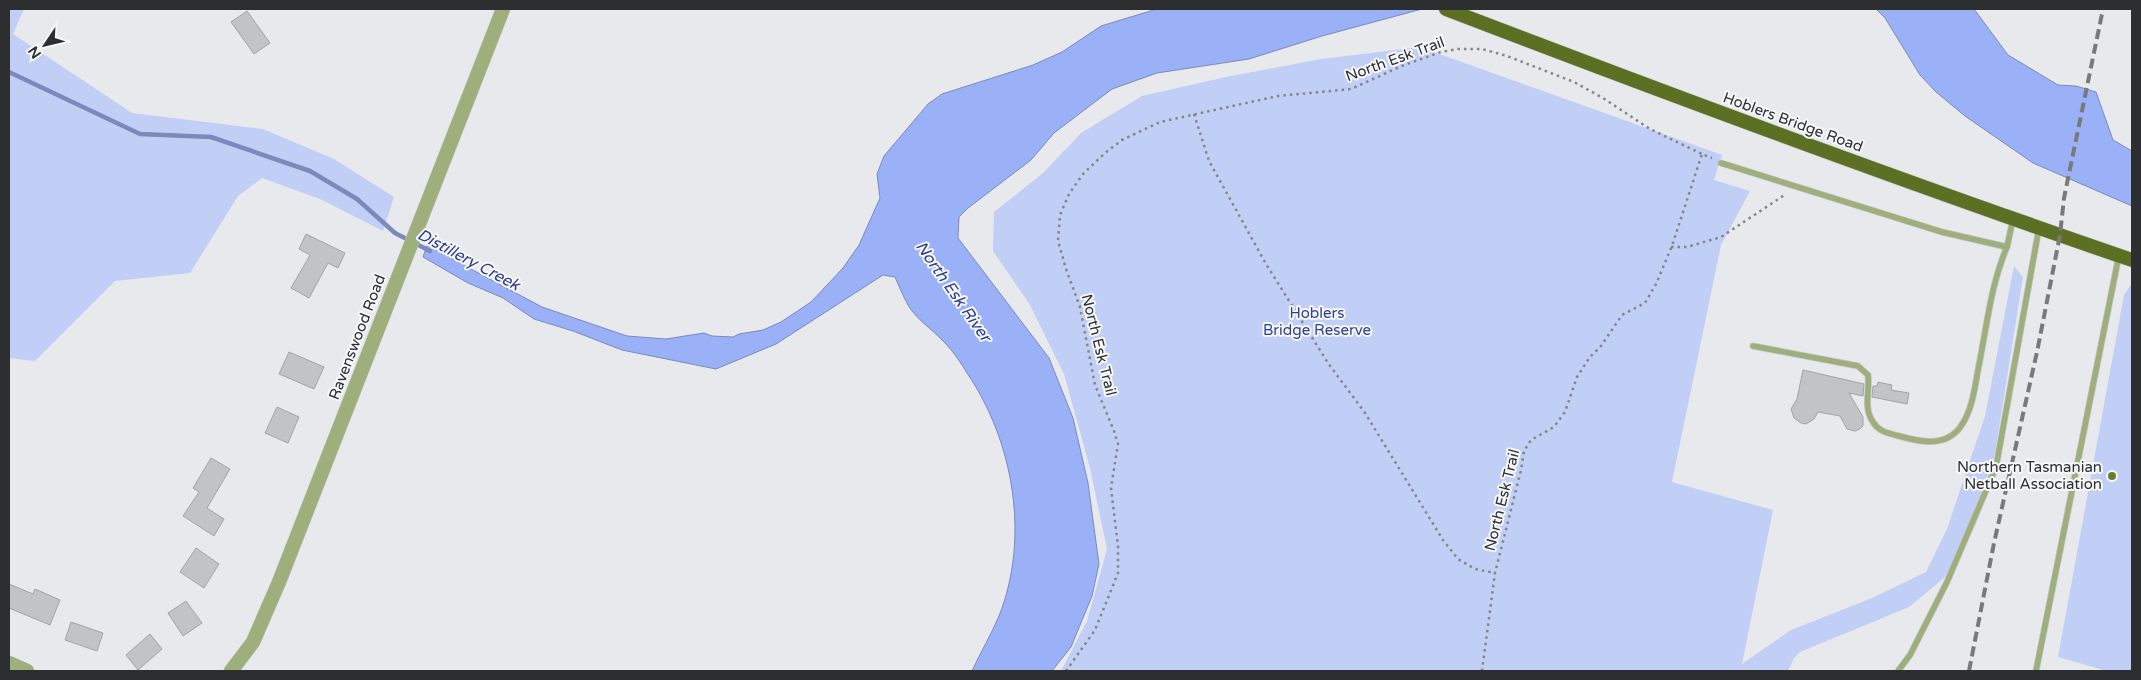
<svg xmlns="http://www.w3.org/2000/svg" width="2141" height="680" font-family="'Varela Round',sans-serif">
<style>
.green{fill:#c1cef6}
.water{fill:#9bb1f7;stroke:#7a8abb}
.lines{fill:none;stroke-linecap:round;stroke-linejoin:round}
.stream{stroke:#7a8abb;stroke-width:4.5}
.building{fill:#c2c3c7;stroke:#a3a4a7}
.service-casing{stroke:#c6c7cb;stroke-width:7}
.tertiary-casing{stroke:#c6c7cb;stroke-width:15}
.trunk-casing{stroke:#c6c7cb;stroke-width:15}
.path{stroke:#858688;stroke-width:2.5;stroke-dasharray:2.5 4;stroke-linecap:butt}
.service{stroke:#9eaf7b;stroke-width:5.5}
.tertiary{stroke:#9eaf7b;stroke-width:14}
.trunk{stroke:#5b7022;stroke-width:14}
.rail{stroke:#78797b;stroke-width:4;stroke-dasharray:10 5;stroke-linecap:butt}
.poi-dot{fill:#687d2e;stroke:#f6f7fa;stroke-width:2}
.labels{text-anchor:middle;stroke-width:4;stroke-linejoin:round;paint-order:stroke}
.street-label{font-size:15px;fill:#2d2e2f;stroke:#f6f7fa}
.park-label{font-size:15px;fill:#304091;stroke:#f6f7fa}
.poi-label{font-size:15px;fill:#2d2e2f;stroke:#f6f7fa;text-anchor:end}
.water-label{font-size:16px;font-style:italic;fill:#2d3c8c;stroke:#f6f7fa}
</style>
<rect width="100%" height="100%" fill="#e8e9ed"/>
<g class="green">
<polygon points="9,9 24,9 13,34 132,113 263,129 334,159 394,197 383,231 320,199 262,178 238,196 190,273 115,281 35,361 9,358"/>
<polygon points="1420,47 1722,155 1714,180 1750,191 1721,245 1672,482 1773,510 1742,664 1791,630 1872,598 1926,572 1947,529 1985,416 2014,266 2023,277 1995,453 1974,528 1944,578 1909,607 1800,652 1794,658 1788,671 1061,671 1087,621 1107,549 1090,468 1064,374 1030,305 993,251 994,212 1043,173 1081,133 1142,96 1226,77 1321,59"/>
<polygon points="2132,283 2132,671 2107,671 2058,657 2124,295"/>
</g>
<g class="water">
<path d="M1157,9H1422L1322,36L1249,59L1157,73L1112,89L1054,133L1031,160L968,208L959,217L958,238L1049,358L1073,418L1088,483L1099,564L1092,596L1071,647L1052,671H972C980,653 991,635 999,616C1030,538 1014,442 967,373C961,363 953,351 945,343C933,330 916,319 908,305C903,296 899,286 895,277L883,275L776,344L716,369L622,350L573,331L534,319L503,298L468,283L423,257L428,243L454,260L542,307L627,336L666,339L704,333L712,336L733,337L739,334L763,330L781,322L811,302L843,268L859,245L880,198L877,174L884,156L928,104L942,94L1033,65L1062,52L1101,26Z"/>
<polygon points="1876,9 1974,9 2008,55 2058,85 2076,86 2096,92 2113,140 2132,151 2132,206 2033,163 1965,116 1936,92 1920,75 1885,18"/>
</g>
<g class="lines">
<polyline class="stream" points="9,72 140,134 211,137 310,171 357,199 395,233 430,251"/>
</g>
<g class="building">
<polygon points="247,11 270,43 254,54 231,22"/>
<polygon points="306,234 345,253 338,268 328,263 309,298 291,288 310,255 299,249"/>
<polygon points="289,352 324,367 314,389 279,374"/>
<polygon points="1803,370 1864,384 1863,396 1849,393 1863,417 1863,426 1860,429 1855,431 1847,429 1840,416 1818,412 1814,419 1806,424 1801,423 1794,418 1791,409 1797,399"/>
<polygon points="1878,382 1892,385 1891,390 1909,393 1907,404 1872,397 1873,386 1877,386"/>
<polygon points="277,407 299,417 288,443 265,433"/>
<polygon points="211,458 230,469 207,508 224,519 214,536 183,516 199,492 193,488"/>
<polygon points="196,548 219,564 204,588 180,572"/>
<polygon points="9,584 33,594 35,589 60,600 50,625 9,608"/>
<polygon points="186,601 202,623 183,636 168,613"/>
<polygon points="71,622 103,633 97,651 65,640"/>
<polygon points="150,634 162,649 138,670 126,655"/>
</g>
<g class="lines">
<defs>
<g id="service">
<polyline points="1721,163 1942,232 2007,247 2013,219"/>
<path d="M1753,346L1858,366L1868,375C1870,391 1863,408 1873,422C1879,432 1888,433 1899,436C1920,442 1946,448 1961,426C1973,409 1975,385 1979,365C1987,325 1991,284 2007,247"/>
<polyline points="1898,671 1910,655 1947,582 1996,467 2039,228"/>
<polyline points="2036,671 2119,255"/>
</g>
<g id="tertiary">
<polyline points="9,663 27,671"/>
<polyline points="231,671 253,642 279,582 503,9"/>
</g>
<path id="trunk" d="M1446,9C1673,96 1901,181 2132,260"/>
</defs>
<use href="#service" class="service-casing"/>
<use href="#tertiary" class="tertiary-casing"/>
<use href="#trunk" class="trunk-casing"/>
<g class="path">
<polyline points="1194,114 1209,161 1266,264 1328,363 1365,413 1443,540 1458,559 1475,569 1495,573"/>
<polyline points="1671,247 1687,247 1721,237 1786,194"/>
<polyline points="1066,671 1095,630 1118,573 1118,546 1111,488 1118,444 1114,431 1095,385 1080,307 1066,269 1058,241 1060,215 1069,194 1083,174 1105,153 1122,140 1160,122 1278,96 1351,89 1404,65 1441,52 1458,49 1482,49 1507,56 1574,82 1603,98 1650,129 1702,154"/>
<polyline points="1482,671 1495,573 1521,470 1524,451 1531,440 1554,427 1565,412 1577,377 1590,357 1601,346 1622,315 1645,303 1656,284 1672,246 1702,154 1712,158"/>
</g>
<use href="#service" class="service"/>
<use href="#tertiary" class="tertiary"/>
<use href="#trunk" class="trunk"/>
<polyline class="rail" points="1969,671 1994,543 2037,352 2060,235 2064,198 2103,9"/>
</g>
<circle class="poi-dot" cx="2112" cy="476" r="5"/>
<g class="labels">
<g class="street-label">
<text transform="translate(1395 59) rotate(-20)" y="5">North Esk Trail</text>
<text transform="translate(1793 122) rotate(20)" y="5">Hoblers Bridge Road</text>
<text transform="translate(357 337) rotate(-69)" y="5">Ravenswood Road</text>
<text transform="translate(1099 345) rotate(76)" y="5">North Esk Trail</text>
<text transform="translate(1502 500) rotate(-76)" y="5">North Esk Trail</text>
</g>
<g class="park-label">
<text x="1317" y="318">Hoblers<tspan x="1317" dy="17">Bridge Reserve</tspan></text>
</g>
<g class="poi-label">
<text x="2102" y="472">Northern Tasmanian<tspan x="2102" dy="17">Netball Association</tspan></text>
</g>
<g class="water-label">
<text transform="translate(469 259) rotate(28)" y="6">Distillery Creek</text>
<text transform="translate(954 291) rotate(55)" y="6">North Esk River</text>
</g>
</g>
<rect width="2141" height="680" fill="none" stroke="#2d2e2f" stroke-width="20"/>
<g transform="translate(45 45) rotate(235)" stroke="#f6f7fa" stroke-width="4" paint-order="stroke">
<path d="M0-4L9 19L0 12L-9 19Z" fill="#2d2e2f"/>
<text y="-8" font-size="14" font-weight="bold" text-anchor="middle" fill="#2d2e2f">N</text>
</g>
</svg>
